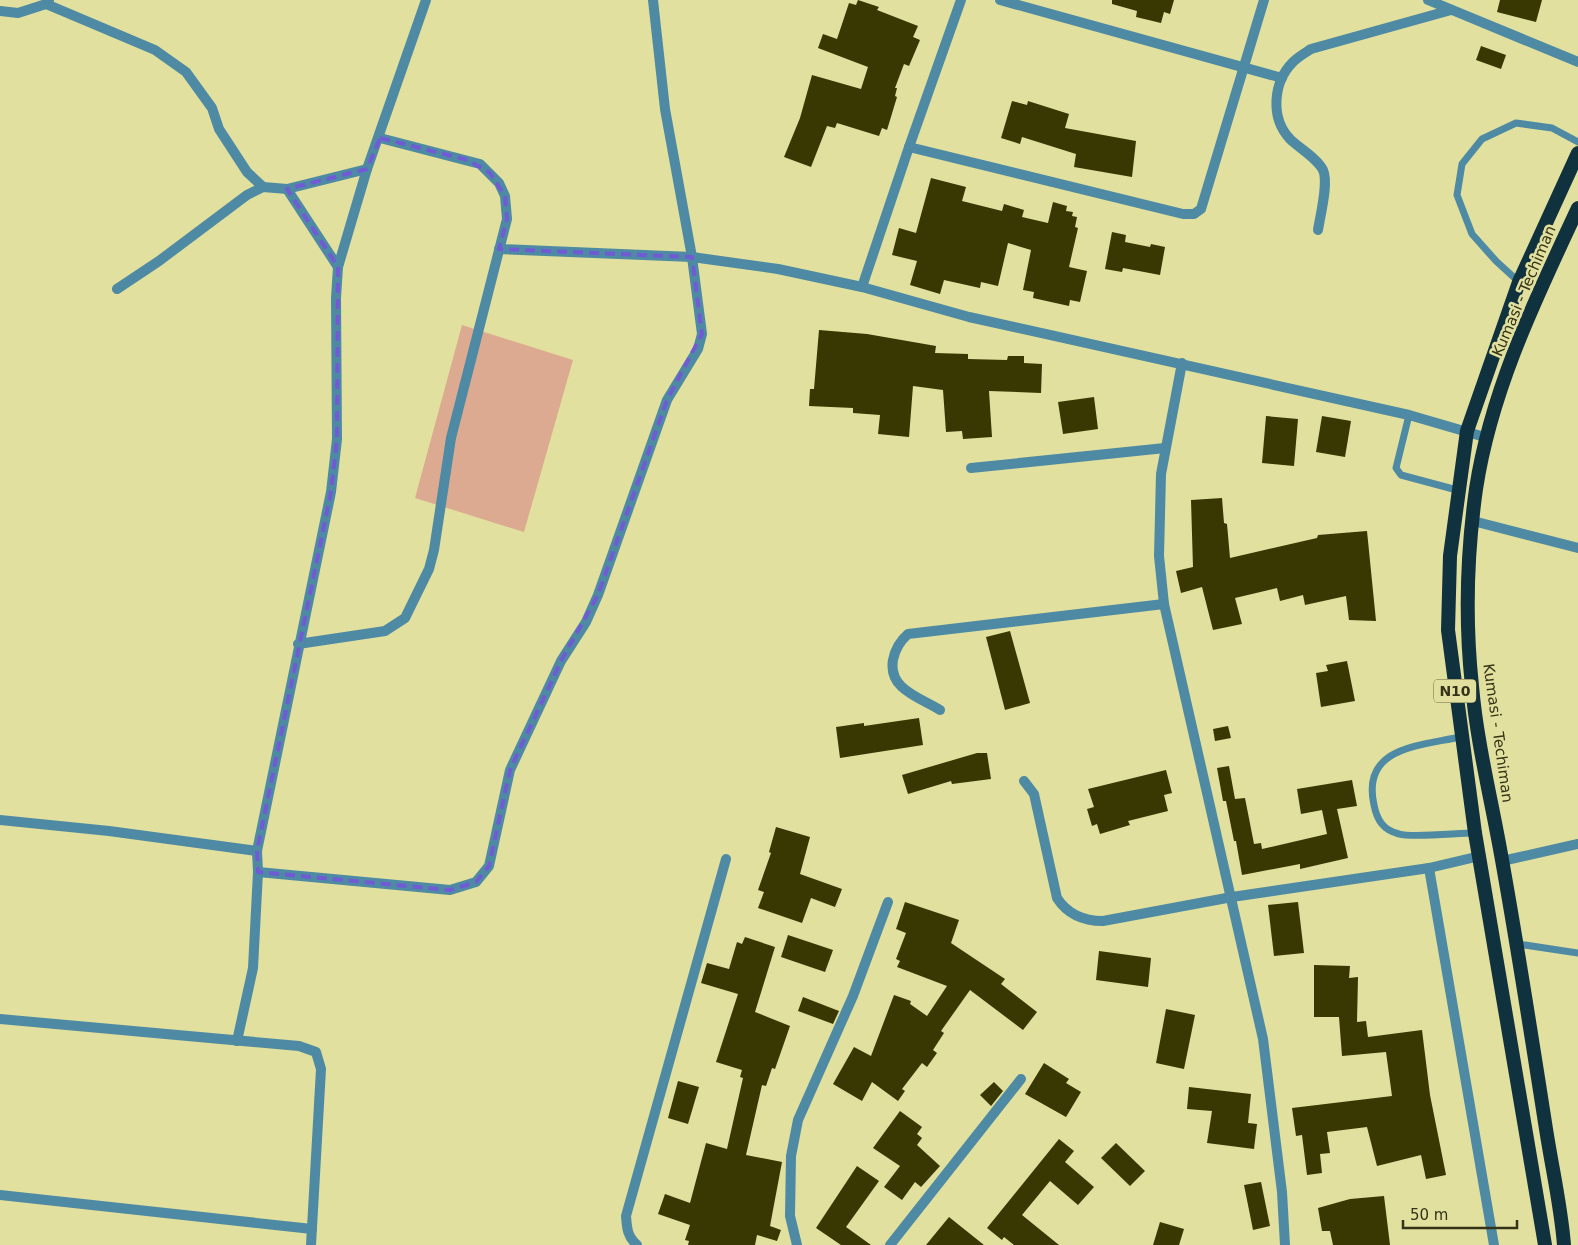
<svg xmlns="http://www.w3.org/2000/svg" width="1578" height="1245" font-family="'DejaVu Sans',sans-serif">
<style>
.garden{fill:#dcaa91}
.building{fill:#393702}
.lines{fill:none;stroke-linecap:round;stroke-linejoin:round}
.service{stroke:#4e8aa3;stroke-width:7}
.minor{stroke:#4e8aa3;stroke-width:10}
.trunk{stroke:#10313e;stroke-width:14}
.marked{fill:none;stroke:#715bd5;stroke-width:4;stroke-dasharray:10 6;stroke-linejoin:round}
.labels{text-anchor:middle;stroke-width:5;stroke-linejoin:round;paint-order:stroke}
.shield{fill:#e1e09e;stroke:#686740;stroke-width:1}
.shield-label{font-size:14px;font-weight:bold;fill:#343318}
.street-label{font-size:15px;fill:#343318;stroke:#e1e09e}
</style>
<rect width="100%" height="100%" fill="#e1e09e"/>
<polygon class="garden" points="462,325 573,360 524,532 415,498"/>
<g class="building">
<polygon points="858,0 879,7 877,10 918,26 913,37 920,40 909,66 904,64 895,88 897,88 895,96 897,97 887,130 882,128 879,136 837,123 835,128 827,126 811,167 784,157 800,118 812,75 861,89 868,67 818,48 823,34 837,39 849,3 856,5"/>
<polygon points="1112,0 1174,0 1170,14 1164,12 1161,23 1136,17 1137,11 1112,4"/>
<polygon points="1500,0 1542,0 1536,22 1497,12"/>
<polygon points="1481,46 1506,55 1501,69 1476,60"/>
<polygon points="1012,101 1027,105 1028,101 1069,114 1065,128 1136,141 1132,177 1074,167 1076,154 1022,137 1020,144 1001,138"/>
<polygon points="931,178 966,187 962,201 1002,211 1004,204 1024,210 1022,217 1048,223 1053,202 1067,206 1066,211 1073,212 1072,216 1077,217 1075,227 1078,228 1069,267 1087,271 1080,302 1070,300 1069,306 1033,298 1034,292 1023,290 1031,250 1008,243 998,286 981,282 980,288 944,280 940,294 910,285 917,261 892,255 899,228 916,233"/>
<polygon points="1112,232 1126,235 1125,242 1150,247 1151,244 1165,247 1160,275 1123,268 1122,272 1105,269"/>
<polygon points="819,330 867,334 936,346 935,353 968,354 968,359 1007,360 1008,356 1024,356 1024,363 1042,364 1041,393 989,391 992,437 963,439 962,431 946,432 943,390 913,386 909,437 878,434 880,415 853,413 853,408 809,406 810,389 814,389"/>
<polygon points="1094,397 1098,429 1063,434 1058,402"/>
<polygon points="1266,416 1298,419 1294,466 1262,463"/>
<polygon points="1322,416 1351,421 1345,457 1316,452"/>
<polygon points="1222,498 1224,523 1227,524 1230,558 1317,538 1318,535 1367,531 1376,621 1349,620 1346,596 1305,605 1303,595 1280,601 1277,588 1235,598 1242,624 1213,630 1202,587 1181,593 1176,571 1193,567 1191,500"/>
<polygon points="1010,631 1030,703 1005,710 986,637"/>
<polygon points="1347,661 1355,701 1321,707 1316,673 1328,671 1326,665"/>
<polygon points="919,718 923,745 840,758 836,727 864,723 864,726"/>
<polygon points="1228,726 1231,738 1215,741 1213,729"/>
<polygon points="977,753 987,753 991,779 952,784 951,781 908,794 902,775"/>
<polygon points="1229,766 1235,799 1245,798 1254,844 1261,843 1262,849 1327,834 1322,810 1301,814 1297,789 1352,780 1357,806 1337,809 1348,858 1300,869 1300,864 1242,875 1236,841 1234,841 1226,801 1223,801 1217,768"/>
<polygon points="1166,770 1172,793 1164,795 1168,811 1128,821 1130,825 1100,834 1097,824 1092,826 1087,809 1094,807 1088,789"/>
<polygon points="776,827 810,837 800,874 842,889 835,907 811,898 802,923 758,908 764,892 758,890 771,853 769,852"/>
<polygon points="905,902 959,920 951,943 1005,979 1001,984 1037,1012 1023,1030 970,990 941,1031 944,1033 933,1050 937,1053 927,1067 922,1063 902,1089 905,1091 898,1101 872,1082 862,1101 833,1084 854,1047 871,1056 894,995 911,1001 910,1004 927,1016 947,986 897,967 900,961 896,959 906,933 896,929"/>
<polygon points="1298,902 1304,953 1274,956 1268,905"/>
<polygon points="788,935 833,950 825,972 781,957"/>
<polygon points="745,937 775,947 755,1012 790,1026 775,1069 772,1068 766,1086 762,1085 746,1155 782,1162 770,1226 781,1230 777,1241 757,1235 755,1245 688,1245 689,1241 685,1240 690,1225 658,1214 665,1194 690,1203 706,1143 727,1149 743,1078 740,1077 742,1070 716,1062 738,994 701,983 707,963 729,969 737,942 742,944"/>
<polygon points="1099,951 1151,958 1148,987 1096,980"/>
<polygon points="1314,965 1350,966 1349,978 1358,977 1357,1022 1366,1021 1368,1037 1422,1030 1430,1095 1446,1175 1426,1179 1421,1155 1377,1166 1367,1127 1327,1132 1330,1153 1320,1154 1322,1173 1307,1175 1302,1135 1296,1136 1292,1108 1392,1096 1386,1052 1342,1056 1339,1017 1314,1017"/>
<polygon points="803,997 839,1011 833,1024 798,1011"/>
<polygon points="1166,1009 1195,1015 1184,1069 1156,1063"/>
<polygon points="1044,1063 1069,1079 1066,1083 1081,1092 1066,1117 1025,1094"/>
<polygon points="678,1081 699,1087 688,1124 668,1118"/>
<polygon points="994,1082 1003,1091 991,1106 980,1095"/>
<polygon points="1189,1087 1251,1094 1248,1123 1257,1124 1254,1149 1207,1143 1212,1111 1187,1109"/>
<polygon points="900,1111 922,1127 917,1134 922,1138 917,1145 940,1166 921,1187 915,1182 902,1200 884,1187 900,1166 873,1148"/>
<polygon points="1059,1139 1074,1151 1065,1162 1094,1187 1078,1205 1050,1181 1022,1215 1059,1245 1014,1245 1004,1237 1002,1240 987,1228"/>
<polygon points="1116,1143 1145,1171 1130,1186 1101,1158"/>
<polygon points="857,1166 879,1181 846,1227 871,1245 841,1245 816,1228"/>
<polygon points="1261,1182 1270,1226 1253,1230 1244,1185"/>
<polygon points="1384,1196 1390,1245 1333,1245 1330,1231 1322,1231 1318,1208 1350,1199"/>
<polygon points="949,1217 984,1245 926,1245"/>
<polygon points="1160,1222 1184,1229 1179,1245 1153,1245"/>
</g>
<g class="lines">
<g class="service">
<polyline points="1519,282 1496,261 1472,234 1457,195 1462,164 1482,139 1516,123 1552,128 1578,142"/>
<polyline points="1409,415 1396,468 1401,475 1457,490"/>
<path d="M1460,737C1419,746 1361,747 1374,805C1377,820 1383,830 1399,834C1412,838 1458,833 1475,833"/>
<polyline points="1518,944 1578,953"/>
</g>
<g class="minor">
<polyline points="1000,0 1282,78"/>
<polyline points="1428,0 1578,62"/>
<polyline points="46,4 155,50 186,72 212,108 219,129 247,172 263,187"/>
<polyline points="0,11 18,13 46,4 49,0"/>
<polyline points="909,147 1183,214 1194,214 1201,209 1264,0"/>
<polyline points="287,189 338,267"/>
<path d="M1318,230C1320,216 1329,183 1323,170C1317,158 1299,148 1290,139C1270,118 1273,82 1293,62C1298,57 1305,53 1311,49L1451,10"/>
<polyline points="499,249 692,257 778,269 862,287 969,317 1409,415 1488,438"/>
<polyline points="862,287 909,147 961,0"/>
<polyline points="117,289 159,261 247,195 263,187 287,189 367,169"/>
<polyline points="1182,363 1161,474 1159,556 1164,604 1263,1039 1282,1192 1285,1245"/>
<polyline points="971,468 1165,448"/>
<polyline points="1473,521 1578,548"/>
<polyline points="298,644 385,631 405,618 429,569 434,550 451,438 507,219 505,196 499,183 480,164 380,138"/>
<path d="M940,710C919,697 888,689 893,660C895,649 900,641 908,634L1164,604"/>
<path d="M1024,781L1034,794L1057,898C1068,915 1084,921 1103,921L1232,897L1429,868L1480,856"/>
<polyline points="0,820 109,831 257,851"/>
<polyline points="1502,861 1578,844"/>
<polyline points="1429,868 1494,1245"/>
<polyline points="258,872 450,890 476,882 489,866 510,770 561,661 586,622 598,595 667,400 698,349 702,334 692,257 665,109 653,0"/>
<polyline points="0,1019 299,1046 316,1052 321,1069 311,1245"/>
<polyline points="237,1041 253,968 258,872 257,851 331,492 337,439 336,298 338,267 367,169 426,0"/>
<polyline points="0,1195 312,1229"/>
<path d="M637,1245C627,1236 627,1228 626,1216L726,859"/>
<polyline points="797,1245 790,1216 791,1156 798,1120 853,996 888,902"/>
<polyline points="890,1245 1021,1079"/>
</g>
<g class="trunk">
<polyline points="1545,1245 1475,833 1448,630 1450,556 1467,431 1519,282 1578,153"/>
<path d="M1564,1245C1561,1206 1552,1168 1546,1129C1532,1039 1518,949 1502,860C1492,802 1477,744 1472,686C1465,621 1467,553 1476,489C1491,390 1536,298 1578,208"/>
</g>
</g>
<path class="marked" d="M380,138L468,160L490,173L505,196L507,219L499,249L692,257L702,334L667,400L598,595L561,661L510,770L489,866L476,882L450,890L258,872L257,851L331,492L337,439L338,267L287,189L367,169Z"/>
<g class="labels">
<rect class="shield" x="1434" y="679.5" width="42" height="23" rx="4"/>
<g class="shield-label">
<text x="1455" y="696">N10</text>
</g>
<g class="street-label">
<text transform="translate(1524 291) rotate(-67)" y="5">Kumasi - Techiman</text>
<text transform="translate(1498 733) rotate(82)" y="5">Kumasi - Techiman</text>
</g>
</g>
<path d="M1403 1220v8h114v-8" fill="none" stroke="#343318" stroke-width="2.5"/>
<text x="1410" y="1220" font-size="15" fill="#343318" stroke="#e1e09e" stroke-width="4" paint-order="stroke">50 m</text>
</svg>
